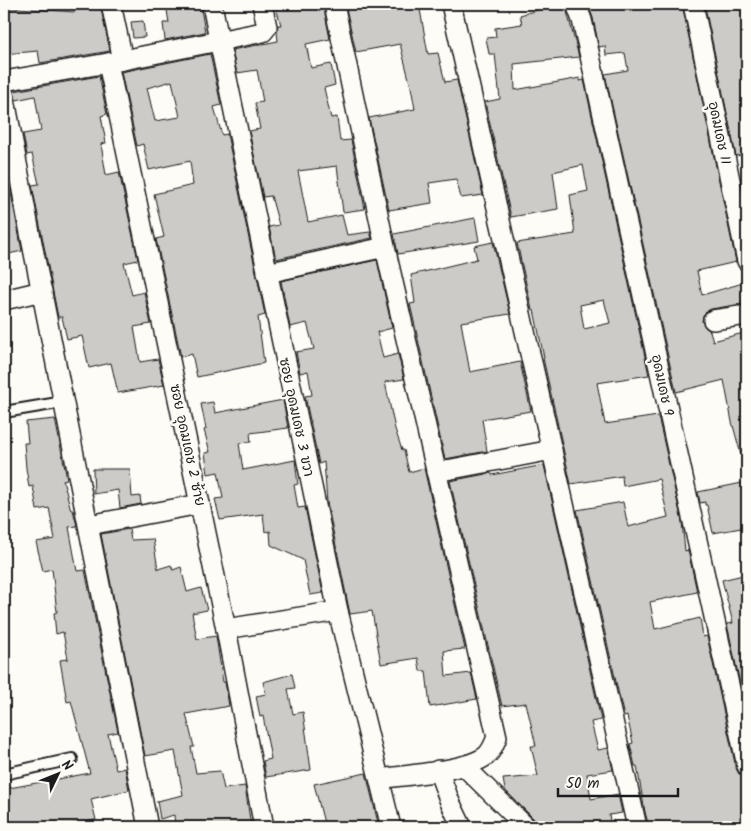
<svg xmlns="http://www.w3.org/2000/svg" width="751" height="831" font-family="Kalam,'Playpen Sans Thai',sans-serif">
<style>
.building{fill:#cccbc8;stroke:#1c1c1c;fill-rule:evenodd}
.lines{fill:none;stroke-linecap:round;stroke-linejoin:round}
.service-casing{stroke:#1c1c1c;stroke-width:14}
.minor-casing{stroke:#1c1c1c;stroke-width:22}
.service{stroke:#fdfcf7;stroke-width:10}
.minor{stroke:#fdfcf7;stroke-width:19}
.labels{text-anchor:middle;stroke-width:5;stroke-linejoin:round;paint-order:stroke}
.street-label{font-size:14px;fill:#1c1c1c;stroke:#fdfcf7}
</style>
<rect width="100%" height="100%" fill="#fdfcf7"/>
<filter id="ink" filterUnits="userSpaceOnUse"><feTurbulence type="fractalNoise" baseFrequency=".02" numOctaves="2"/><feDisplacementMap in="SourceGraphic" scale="10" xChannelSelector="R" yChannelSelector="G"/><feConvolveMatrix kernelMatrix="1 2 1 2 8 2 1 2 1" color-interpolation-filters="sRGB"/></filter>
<g filter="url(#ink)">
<g class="building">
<polygon points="74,4 100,4 110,51 40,63 38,51 4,54 4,7 75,12"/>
<polygon points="166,4 196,4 197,9 201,9 205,32 165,40 163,23 169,23"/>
<polygon points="275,4 323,4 330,39 306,44 311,68 331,64 335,85 324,88 331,118 337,117 340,141 351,140 365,209 343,212 337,166 298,171 308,222 342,215 347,235 370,232 372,238 276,259 269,227 279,225 271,196 263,197 249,131 260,129 255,103 263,102 257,70 237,73 232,50 278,41 277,32 278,25 281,25"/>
<polygon points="345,4 419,4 428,54 438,53 445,82 457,80 483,195 461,198 456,179 429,183 432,203 389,210 369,118 415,109 411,87 400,44 356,52"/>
<path d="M559,4H565L579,57L514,64L515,90L580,78V81L584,80L649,375L597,383L605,424L658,416L682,522L685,551L688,550L697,592L650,602L655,629L700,618L703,637L707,636L736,768L739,774L747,777V792H743L747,827H649L645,812L637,766H635L630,744L633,743L627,716L624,717L577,510L623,502L628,527L668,517L659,479L623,486L622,476L571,484L543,358H544L534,310H532L517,243L575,234L570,195L588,191L583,165L553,172L558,209L511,217L485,102L500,99L495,54H489L486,38L496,37L495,28L522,24L520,15ZM604,300L610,323L584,329L580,305Z"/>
<polygon points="588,4 682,4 736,262 697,271 702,295 743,283 747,303 711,309 706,312 703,315 702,321 705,327 710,331 713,341 747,332 747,461 743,462 732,422 724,380 676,392 605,74 628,70 625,53 606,55 605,46 599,47 593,18"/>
<polygon points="718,4 747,4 747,154 736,156 705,7"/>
<polygon points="143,21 145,37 133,38 131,22"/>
<path d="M210,54L221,105L214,107L222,135L227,134L265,315L258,317L264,363L197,377L192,354L181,357L156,239L164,237L154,194L193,185L190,161L149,170L143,144L137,146L121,72ZM172,81L180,117L155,121L147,88Z"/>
<polygon points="99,76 107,114 101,116 106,143 101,144 106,175 119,172 138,260 124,263 132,295 144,292 151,324 134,327 140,362 158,359 164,385 118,393 111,363 89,368 82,336 67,339 62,317 58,317 32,185 39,184 32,154 27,155 23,134 41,131 35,96 16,100 14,91"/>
<polygon points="10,188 22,251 4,255 4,189"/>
<polygon points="475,218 479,241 398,254 394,234"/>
<polygon points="493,242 510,314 461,322 469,367 470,372 520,362 531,411 482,419 487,451 445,459 410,304 415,303 411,275 477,259 474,246"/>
<polygon points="377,260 392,328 377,332 383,358 398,354 404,379 385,382 395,429 402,450 404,450 409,472 424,468 465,649 444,651 446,676 471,673 477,699 430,707 426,671 420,671 418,658 381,664 372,611 350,614 349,609 327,502 324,462 319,464 305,396 312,395 308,371 300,373 296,352 314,349 307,323 290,327 281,281"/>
<polygon points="283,400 288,428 250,433 251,442 239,443 243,470 295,460 298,484 294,485 298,508 305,507 323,593 310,595 303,560 271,545 270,531 265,532 263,514 220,520 215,499 223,498 218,472 208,474 205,453 210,452 204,430 206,429 201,404 213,402 215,413"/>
<polygon points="55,419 67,479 63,480 71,510 73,510 77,526 69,527 77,571 85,570 118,732 108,734 116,770 125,768 129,790 91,799 96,820 58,827 4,827 4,789 90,773 71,701 67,702 60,660 68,659 63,632 56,634 54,613 57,612 52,569 43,571 36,542 55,539 49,508 37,510 33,486 29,487 26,468 24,443 28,443 26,422"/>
<polygon points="544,465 601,720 591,722 598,750 608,748 613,770 587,774 591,799 618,794 622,813 609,815 611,827 537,827 534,819 505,790 503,779 538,776 531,746 536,746 526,703 502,706 450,481 491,473 492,475"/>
<polygon points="93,469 130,469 132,497 140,496 141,504 120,508 118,490 94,494"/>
<polygon points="747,482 747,527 713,533 707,505 705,505 705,502 700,503 698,492"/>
<polygon points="129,529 131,540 153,539 158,569 171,565 173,570 181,567 187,592 201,588 207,610 192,613 197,639 216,636 223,682 225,682 229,706 186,714 194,747 191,747 196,773 220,771 224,789 245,786 251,827 175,827 174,815 160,819 157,801 183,795 175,751 145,756 101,534"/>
<polygon points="747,574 747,715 727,624 733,623 722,580"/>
<polygon points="292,674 295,688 288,689 293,714 303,712 311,770 266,777 263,761 271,759 263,716 260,717 256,696 266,694 263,682"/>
<polygon points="366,773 379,827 325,827 314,784"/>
</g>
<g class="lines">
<defs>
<g id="service">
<polyline points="4,412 64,402"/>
<polyline points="4,774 72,759"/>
</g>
<g id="minor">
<polyline points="111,4 123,60"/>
<polyline points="212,4 219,40 338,611 391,827"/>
<path d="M334,4L385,247L497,737C494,744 492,751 486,756C466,771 406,775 380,779"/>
<polyline points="451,4 637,827"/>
<polyline points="576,4 582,20 747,766"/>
<polyline points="693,4 747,261"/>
<polyline points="108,63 226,629 264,827"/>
<polyline points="4,81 108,63 263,32 267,27 262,4"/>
<polyline points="4,94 30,233 148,827"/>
<polyline points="267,273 385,247"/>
<polyline points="4,300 42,291"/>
<polyline points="713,320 747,315"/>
<polyline points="436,472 552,450"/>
<polyline points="89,525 200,504"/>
<polyline points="226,629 338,611"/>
<polyline points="464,766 526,827"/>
<polyline points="438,770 450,802 462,827"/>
</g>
</defs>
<use href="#service" class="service-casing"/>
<use href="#minor" class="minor-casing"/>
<use href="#service" class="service"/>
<use href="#minor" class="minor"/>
</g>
</g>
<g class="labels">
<g class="street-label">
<text transform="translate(720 133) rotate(78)" y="5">อุดมเดช 11</text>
<text transform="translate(663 385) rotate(78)" y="5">อุดมเดช 9</text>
<text transform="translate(297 417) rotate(78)" y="5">ซอย อุดมเดช 3 ขวา</text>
<text transform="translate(188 445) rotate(78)" y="5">ซอย อุดมเดช 2 ซ้าย</text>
</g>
</g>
<rect width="751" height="831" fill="none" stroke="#fdfcf7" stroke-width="20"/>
<rect x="10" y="10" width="731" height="811" fill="none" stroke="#1c1c1c" stroke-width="2" filter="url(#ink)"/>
<g transform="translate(58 774) rotate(47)" stroke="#fdfcf7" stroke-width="4" paint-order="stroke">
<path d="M0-4L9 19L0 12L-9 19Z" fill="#1c1c1c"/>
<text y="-8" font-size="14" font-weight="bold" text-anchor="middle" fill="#1c1c1c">N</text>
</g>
<path d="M558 788v8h120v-8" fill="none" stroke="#1c1c1c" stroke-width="2.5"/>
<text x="566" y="788" font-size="15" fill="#1c1c1c" stroke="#fdfcf7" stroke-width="4" paint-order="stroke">50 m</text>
</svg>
